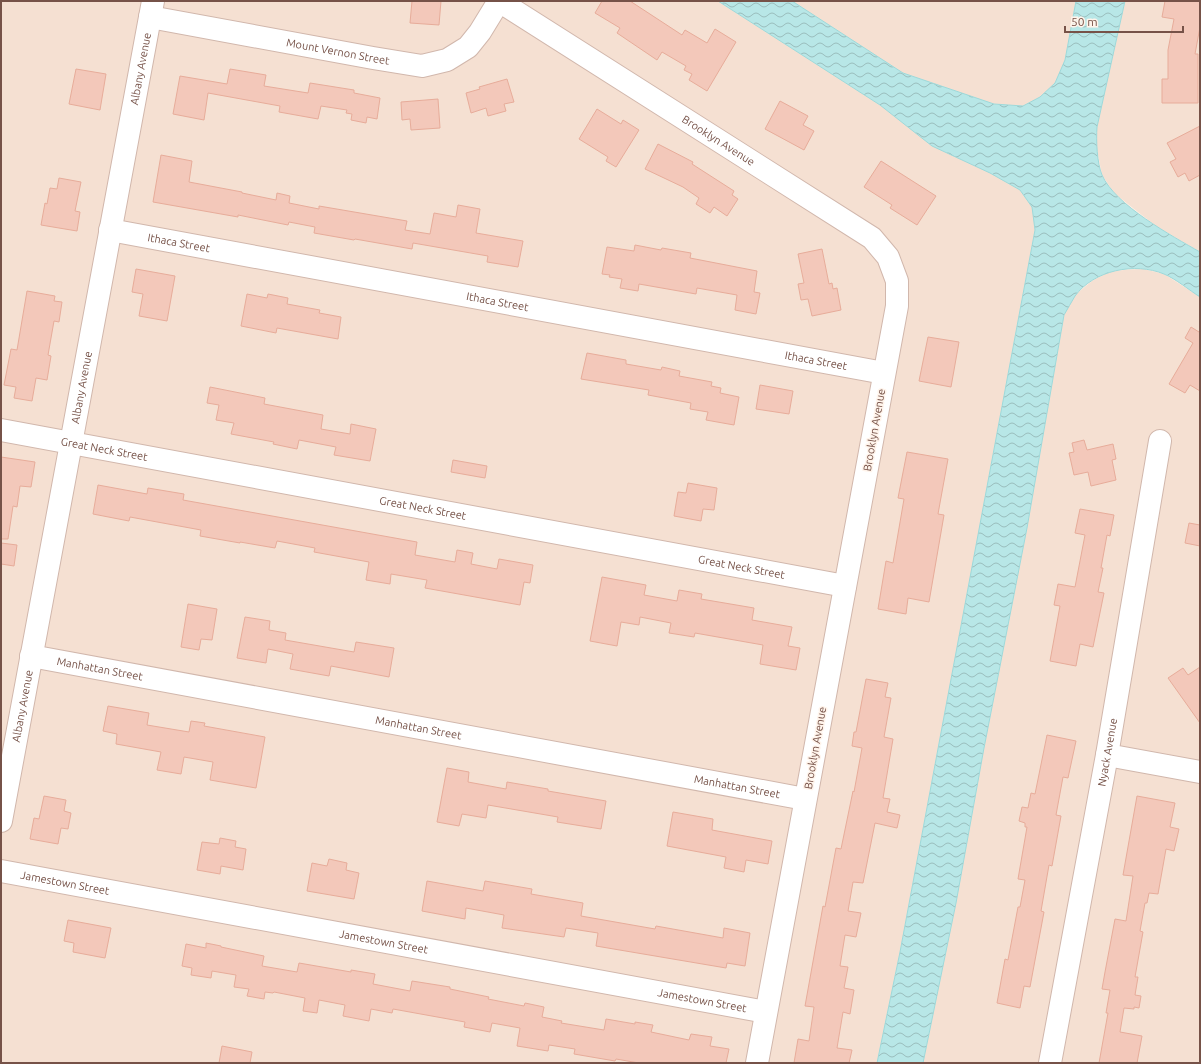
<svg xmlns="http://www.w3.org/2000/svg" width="1201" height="1064" font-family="Ubuntu,sans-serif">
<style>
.residential{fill:#f5e0d2}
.water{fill:url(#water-waves);stroke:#9dd9da}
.building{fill:#f3c8ba;stroke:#e7ac9a}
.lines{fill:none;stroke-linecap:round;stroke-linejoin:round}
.minor-casing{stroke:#d1b7ac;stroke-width:24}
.minor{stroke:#fff;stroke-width:22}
.labels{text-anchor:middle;stroke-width:3;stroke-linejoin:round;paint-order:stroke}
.street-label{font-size:11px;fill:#765248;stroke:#fff4eb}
</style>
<defs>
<pattern id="water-waves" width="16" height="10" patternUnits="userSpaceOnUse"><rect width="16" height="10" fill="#b8e7e7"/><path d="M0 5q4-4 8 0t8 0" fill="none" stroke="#9abebd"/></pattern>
</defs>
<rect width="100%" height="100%" fill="#fdefe4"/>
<g class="residential">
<polygon points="1,1 718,1 880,105 932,146 991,173 1020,190 1032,207 1035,230 900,952 877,1063 1,1063"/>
<polygon points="792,1 1076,1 1065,60 1055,83 1040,97 1023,106 994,104 903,73"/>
<polygon points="1125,1 1200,1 1200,252 1156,226 1114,193 1102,175 1096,144 1097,127"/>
<polygon points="1143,269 1164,274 1200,297 1200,1063 923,1063 956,903 984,748 1027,528 1064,315 1075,295 1092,281 1108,272 1124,270"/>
</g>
<path class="water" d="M718,1H792L903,73L994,104L1023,106L1040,97L1055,83L1065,60L1076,1H1125L1097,127C1096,141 1097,163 1102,175C1115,205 1172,236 1200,252V297C1189,290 1176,279 1164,274C1135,262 1094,270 1075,296C1071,302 1068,309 1064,315L1027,528L984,748L956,903L923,1063H877L900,952L1035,230L1032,207L1020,190L990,173L932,146L880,105Z"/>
<g class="building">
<polygon points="412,1 441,1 439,25 410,23"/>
<polygon points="602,1 630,1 682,35 685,30 707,43 715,29 736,42 707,91 689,80 692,74 684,70 686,66 662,52 657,60 617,33 620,28 595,13"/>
<polygon points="1165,1 1200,1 1200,27 1195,54 1198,54 1198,103 1162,103 1162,79 1168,79 1168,50 1174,19 1162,17"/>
<polygon points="76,69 106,74 100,110 69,104"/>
<polygon points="230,69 266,75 264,86 308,93 310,83 354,90 354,93 380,98 377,119 367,117 366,123 351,120 352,114 346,113 347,110 321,106 318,119 279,112 280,106 208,93 204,120 173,114 180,76 227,84"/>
<polygon points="507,79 514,102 504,104 506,111 488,116 486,108 471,113 466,93 480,89 479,87"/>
<polygon points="438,99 440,128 411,130 410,119 402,120 401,102"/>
<polygon points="780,101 808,116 803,125 814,131 804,150 765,129"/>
<polygon points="597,109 621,124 623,120 639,130 616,167 606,161 608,157 579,139"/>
<polygon points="1200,126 1200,175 1189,181 1185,173 1178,177 1170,162 1176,159 1167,143"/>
<polygon points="658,144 693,162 692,164 734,191 732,195 738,199 727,216 714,207 710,213 696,204 699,198 683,187 645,169"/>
<polygon points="161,155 192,161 189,182 242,192 242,193 276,200 277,193 290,196 289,203 319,209 319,206 407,221 405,230 430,234 434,213 456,217 458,205 480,209 476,233 523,241 518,267 487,262 488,256 413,243 412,249 355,239 354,240 314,233 315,227 289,222 288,225 238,215 238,217 153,202"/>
<polygon points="881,161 936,196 917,225 890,208 892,205 864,187"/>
<polygon points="59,178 81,182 75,211 80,212 77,231 41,225 45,203 47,204 50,188 57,189"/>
<polygon points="635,245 661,250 662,248 691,253 690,258 757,271 754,292 760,293 756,314 735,310 737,295 697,288 696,294 639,284 638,291 620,288 622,279 609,277 610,275 602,274 607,247 634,251"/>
<polygon points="822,249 829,284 832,283 833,289 837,288 841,310 812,316 808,299 801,300 798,284 804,283 798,254"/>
<polygon points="136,269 175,276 167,321 139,316 143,294 132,292"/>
<polygon points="27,291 55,296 54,301 62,302 59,322 54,321 48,355 51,356 47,380 36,378 32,401 14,398 16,387 4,385 11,349 17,350"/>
<polygon points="247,294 267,298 268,294 288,298 287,304 320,310 319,313 341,317 338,339 277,328 276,333 241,326"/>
<polygon points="1191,327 1199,332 1200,330 1200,391 1190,385 1185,393 1169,384 1193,343 1185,338"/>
<polygon points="928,337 959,342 951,387 919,381"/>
<polygon points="587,353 626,360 626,364 661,370 662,367 680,371 679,376 712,382 711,386 721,388 720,393 739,397 734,425 706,420 708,412 690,409 691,403 648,395 649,390 581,379"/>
<polygon points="760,385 793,391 789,414 756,409"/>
<polygon points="210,387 265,398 264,404 323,415 321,429 350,434 351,424 376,429 370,461 334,455 336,447 299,440 297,449 273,444 274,442 231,434 234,423 216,420 219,405 207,403"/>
<polygon points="1084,440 1087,450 1113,444 1116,459 1112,460 1116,480 1091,486 1088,472 1074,475 1069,453 1074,452 1072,443"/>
<polygon points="907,452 948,459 938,514 944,515 929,602 908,598 906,614 878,609 886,561 893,563 904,499 898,498"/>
<polygon points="1,457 35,462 31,487 20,486 17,507 13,506 8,539 1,539"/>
<polygon points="453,460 487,466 485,478 451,472"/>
<polygon points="688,483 717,488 714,510 703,509 701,521 674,516 678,492 686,493"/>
<polygon points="98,485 147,494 148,488 184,494 183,500 417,542 415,555 455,562 457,550 473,553 471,564 497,569 499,559 533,565 530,583 524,582 520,605 425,588 427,580 391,574 390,584 366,580 369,562 314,552 315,548 277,541 275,548 240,542 240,543 200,536 201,530 130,517 129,521 93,514"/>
<polygon points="1080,509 1114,515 1110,536 1107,535 1101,568 1103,568 1098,592 1104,593 1093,647 1080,644 1076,666 1050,661 1060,606 1054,605 1058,584 1075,587 1085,535 1075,533"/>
<polygon points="1189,523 1200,525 1200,546 1185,543"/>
<polygon points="1,543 17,545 14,566 1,564"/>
<polygon points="602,577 646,585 644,595 677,601 679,590 702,594 701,599 754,608 752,620 792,627 788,646 800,648 796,670 760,664 763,645 695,633 694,637 669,633 671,623 640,617 639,625 621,622 617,646 590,641"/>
<polygon points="188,604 217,609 212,640 201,639 199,650 181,647"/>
<polygon points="245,617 270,621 269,630 286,633 285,640 354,652 356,642 394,648 389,677 331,666 329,676 290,669 293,654 268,649 266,663 237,658"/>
<polygon points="1200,667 1200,723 1168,678 1183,668 1188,675"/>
<polygon points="866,679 888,683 885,697 891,698 884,737 893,739 883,798 890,799 887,812 900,815 897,828 875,823 863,883 853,882 848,911 861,913 856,937 845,935 840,966 848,967 844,988 854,990 850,1014 843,1012 837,1048 852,1050 849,1063 794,1063 798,1039 809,1041 814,1007 805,1006 823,906 825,907 836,848 841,849 853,791 854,792 862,748 852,746 854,732 856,732"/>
<polygon points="108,706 149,713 147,725 189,732 191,721 205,723 204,726 265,737 256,788 210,780 213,762 184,757 181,774 157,770 161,752 116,744 117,734 103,731"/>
<polygon points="1047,735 1076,741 1068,778 1063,777 1056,815 1061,816 1052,866 1049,865 1041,911 1044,912 1030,987 1024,986 1020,1008 997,1003 1005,959 1008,960 1018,907 1020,907 1025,880 1018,879 1027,827 1025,827 1025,823 1019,821 1022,807 1028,808 1031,793 1035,794"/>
<polygon points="447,768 469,772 468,782 506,789 507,782 548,789 548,791 606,801 601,829 557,822 558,817 488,805 486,818 462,814 459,826 437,822"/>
<polygon points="44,796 66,800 64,811 71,813 68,829 61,828 58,844 30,839 34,818 39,819"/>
<polygon points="1137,796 1175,803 1170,827 1179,829 1174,851 1166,849 1158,894 1149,893 1147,903 1145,903 1140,931 1143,932 1135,977 1138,977 1135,995 1141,996 1139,1008 1134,1007 1134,1009 1124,1008 1120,1032 1142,1036 1137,1063 1099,1063 1108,1013 1106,1013 1110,990 1102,989 1105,972 1115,919 1126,921 1133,876 1123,875"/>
<polygon points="673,812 713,819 712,830 772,841 768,864 746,860 744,872 724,868 726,857 667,846"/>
<polygon points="220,838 236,841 235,847 246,849 243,870 221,866 220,874 197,870 202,842 219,844"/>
<polygon points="329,859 347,863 346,870 359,873 354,899 307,891 312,863 327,866"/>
<polygon points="427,881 483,891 485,881 532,889 531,894 583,903 581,916 655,929 656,926 723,938 724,928 750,933 745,966 727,963 726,968 596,946 598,933 566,928 564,937 502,928 504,915 466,908 465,919 422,911"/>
<polygon points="68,920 111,928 105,958 73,952 74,943 64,941"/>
<polygon points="206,943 221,946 221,947 264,956 262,966 297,972 299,963 351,972 351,970 375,974 373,984 410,991 412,981 450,987 450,989 489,997 488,999 524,1006 525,1003 544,1007 542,1017 562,1021 561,1023 604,1030 606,1019 635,1024 635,1022 653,1025 651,1032 689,1040 691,1034 712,1037 710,1046 729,1049 726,1063 639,1063 616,1059 615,1061 574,1054 575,1049 549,1045 548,1051 517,1046 520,1028 492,1023 490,1032 464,1027 465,1022 393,1009 392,1013 371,1009 369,1021 343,1016 345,1005 319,1000 317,1013 303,1011 305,998 274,992 273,993 265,992 264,999 247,996 249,989 234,987 236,975 212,971 211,978 191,975 192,968 182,966 186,944 206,948"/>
<polygon points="222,1046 252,1052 250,1063 219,1063"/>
</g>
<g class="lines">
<defs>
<g id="minor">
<path id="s1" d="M499,1L872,238L888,257L897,281V306L757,1063"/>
<path id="s2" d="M150,17L373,58L422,66L447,60L468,47L480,32L499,1"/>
<path id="s3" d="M110,230L884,373"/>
<path id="s4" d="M1,430L845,586"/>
<path id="s5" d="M31,656L805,799"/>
<polyline points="1107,755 1200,772"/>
<path id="s6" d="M1,821L153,1"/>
<path id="s7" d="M1,871L766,1012"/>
<path id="s8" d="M1050,1063L1107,755L1160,441"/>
</g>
</defs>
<use href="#minor" class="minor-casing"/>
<use href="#minor" class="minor"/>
</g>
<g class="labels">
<g class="street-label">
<text dy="4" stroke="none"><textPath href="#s2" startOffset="191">Mount Vernon Street</textPath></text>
<text dy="4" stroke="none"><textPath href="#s6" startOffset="765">Albany Avenue</textPath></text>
<text dy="4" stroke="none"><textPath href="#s1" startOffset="260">Brooklyn Avenue</textPath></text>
<text dy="4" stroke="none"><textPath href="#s3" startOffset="70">Ithaca Street</textPath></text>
<text dy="4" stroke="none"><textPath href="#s3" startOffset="394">Ithaca Street</textPath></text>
<text dy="4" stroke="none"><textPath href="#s3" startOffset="718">Ithaca Street</textPath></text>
<text dy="4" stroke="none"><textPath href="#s6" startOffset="441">Albany Avenue</textPath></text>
<text transform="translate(874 430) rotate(-80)" y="4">Brooklyn Avenue</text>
<text dy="4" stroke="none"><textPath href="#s4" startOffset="105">Great Neck Street</textPath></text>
<text dy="4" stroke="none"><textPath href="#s4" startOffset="429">Great Neck Street</textPath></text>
<text dy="4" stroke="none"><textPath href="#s4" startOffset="753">Great Neck Street</textPath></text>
<text dy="4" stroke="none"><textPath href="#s5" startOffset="70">Manhattan Street</textPath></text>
<text dy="4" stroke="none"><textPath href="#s6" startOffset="117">Albany Avenue</textPath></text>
<text dy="4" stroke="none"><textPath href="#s5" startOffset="394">Manhattan Street</textPath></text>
<text transform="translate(815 748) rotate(-80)" y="4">Brooklyn Avenue</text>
<text dy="4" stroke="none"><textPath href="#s8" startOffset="316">Nyack Avenue</textPath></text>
<text dy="4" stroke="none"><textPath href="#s5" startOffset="718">Manhattan Street</textPath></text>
<text dy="4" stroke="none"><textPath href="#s7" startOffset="65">Jamestown Street</textPath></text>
<text dy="4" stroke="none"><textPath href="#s7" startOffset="389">Jamestown Street</textPath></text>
<text dy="4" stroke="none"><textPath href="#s7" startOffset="713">Jamestown Street</textPath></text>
</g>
</g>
<rect width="1201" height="1064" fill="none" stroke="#765248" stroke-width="4"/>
<path d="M1065 26v6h118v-6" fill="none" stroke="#765248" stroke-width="2"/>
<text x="1071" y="26" font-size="12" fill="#765248" stroke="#fff4eb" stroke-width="3" paint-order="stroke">50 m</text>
</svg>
